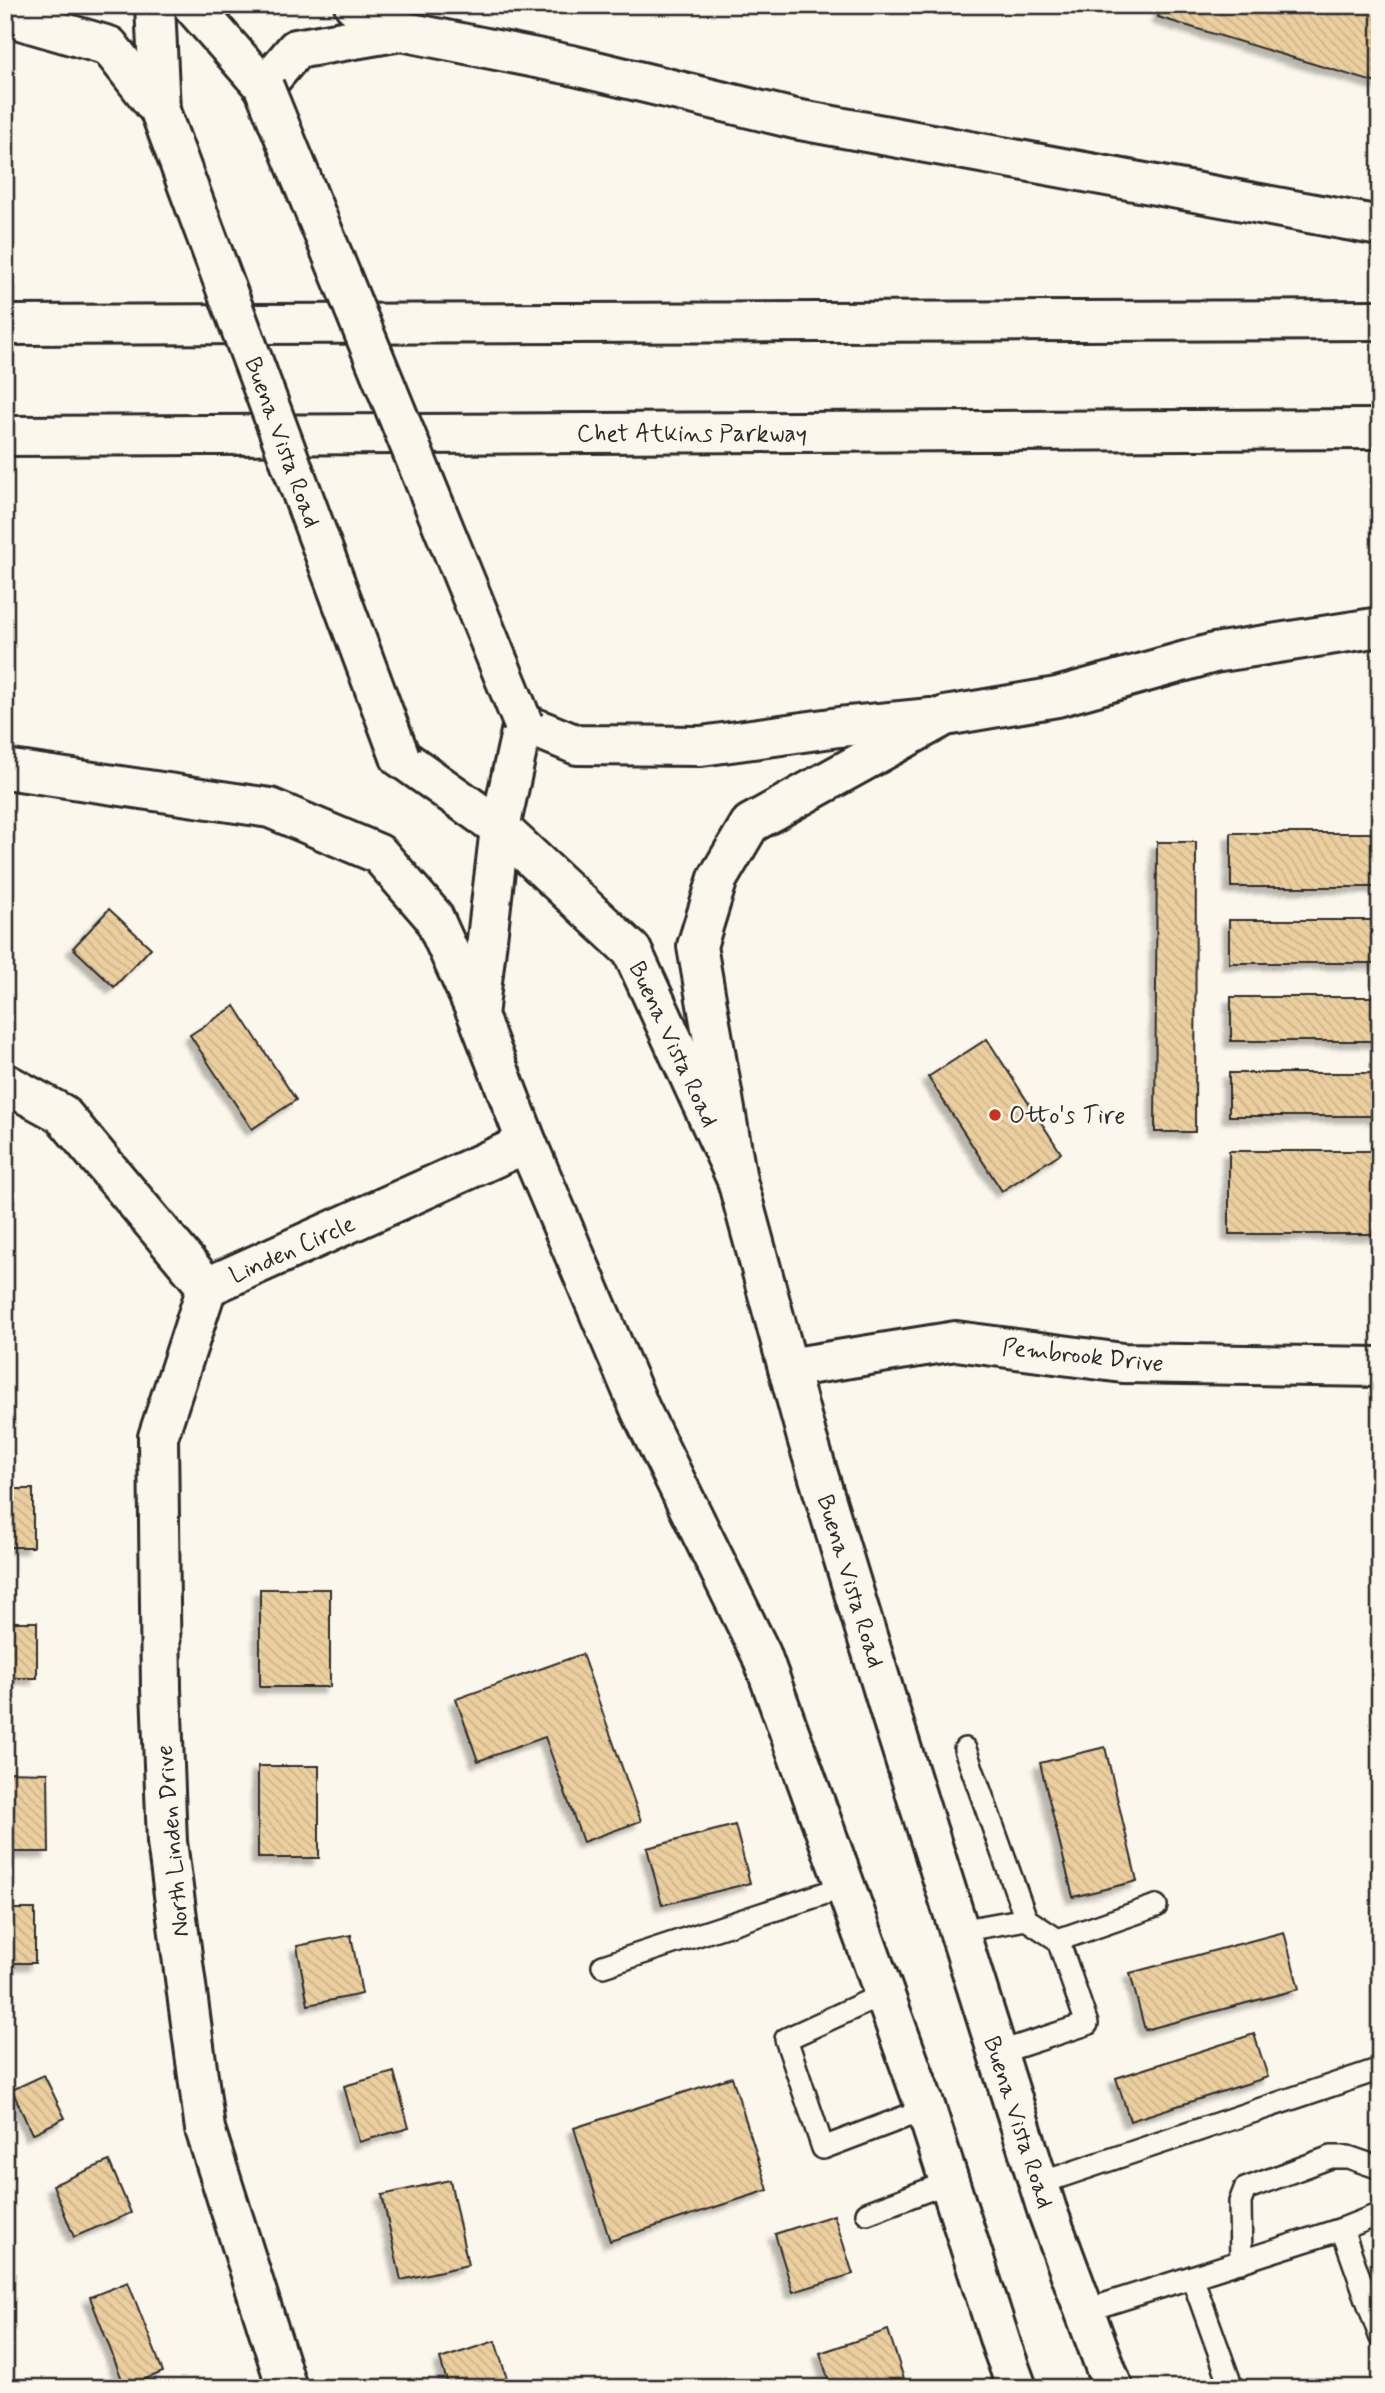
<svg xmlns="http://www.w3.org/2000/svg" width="1385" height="2393" font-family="Mynerve,sans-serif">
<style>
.building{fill:url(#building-back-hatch);stroke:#2b2b2b;stroke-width:2;filter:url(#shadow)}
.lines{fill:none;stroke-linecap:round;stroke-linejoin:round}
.service-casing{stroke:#2b2b2b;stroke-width:26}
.minor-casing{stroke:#2b2b2b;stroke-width:44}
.secondary-casing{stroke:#2b2b2b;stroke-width:44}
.primary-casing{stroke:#2b2b2b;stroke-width:44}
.motorway-casing{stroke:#2b2b2b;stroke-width:44}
.service{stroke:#fbf7ec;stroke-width:21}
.minor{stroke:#fbf7ec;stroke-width:38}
.secondary{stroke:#fbf7ec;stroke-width:38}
.primary{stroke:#fbf7ec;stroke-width:38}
.motorway{stroke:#fbf7ec;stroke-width:38}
.primary-bridge-casing{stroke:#2b2b2b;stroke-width:44;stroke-linecap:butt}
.primary-bridge{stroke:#fbf7ec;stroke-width:38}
.poi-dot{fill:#c8321e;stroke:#fbf7ec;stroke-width:2.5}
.labels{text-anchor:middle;stroke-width:5;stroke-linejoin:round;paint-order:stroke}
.street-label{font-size:24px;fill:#2b2b2b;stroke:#fbf7ec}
.poi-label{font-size:24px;fill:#2b2b2b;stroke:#fbf7ec;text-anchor:start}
</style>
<defs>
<pattern id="building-back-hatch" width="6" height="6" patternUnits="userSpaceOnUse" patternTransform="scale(1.75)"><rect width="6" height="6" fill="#eccf9f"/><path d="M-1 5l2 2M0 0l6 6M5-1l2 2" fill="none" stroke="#cbb289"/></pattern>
<filter id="shadow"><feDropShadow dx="-6" dy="6" stdDeviation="2" flood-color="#0004"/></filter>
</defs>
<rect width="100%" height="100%" fill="#fbf7ec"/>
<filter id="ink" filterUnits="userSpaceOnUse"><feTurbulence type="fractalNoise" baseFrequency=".0143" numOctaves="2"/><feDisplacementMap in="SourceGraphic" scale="14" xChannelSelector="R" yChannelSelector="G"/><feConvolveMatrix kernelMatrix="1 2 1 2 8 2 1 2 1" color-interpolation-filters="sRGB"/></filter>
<g filter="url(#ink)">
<g class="building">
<polygon points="1162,5 1380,5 1380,84 1158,17"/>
<rect x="1231" y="833" width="149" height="54"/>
<polygon points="1157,842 1196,842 1195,1132 1155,1132"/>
<rect x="5" y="855" width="8" height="43"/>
<polygon points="109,909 151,948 114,987 73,948"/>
<rect x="1229" y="920" width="151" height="43"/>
<rect x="1231" y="997" width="149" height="44"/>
<polygon points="235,1006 296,1100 252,1129 190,1035"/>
<polygon points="987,1039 1061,1153 1002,1191 928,1077"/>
<rect x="1229" y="1073" width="151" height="43"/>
<rect x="1229" y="1151" width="151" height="83"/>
<rect x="5" y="1489" width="28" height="58"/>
<rect x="260" y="1589" width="70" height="98"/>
<rect x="5" y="1622" width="32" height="56"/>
<polygon points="582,1654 641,1821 583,1842 545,1737 478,1761 456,1699"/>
<polygon points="1105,1747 1137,1881 1073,1897 1040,1763"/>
<rect x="258" y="1766" width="61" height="92"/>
<polygon points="5,1772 48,1773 49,1852 5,1852"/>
<polygon points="735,1825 750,1883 662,1905 647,1848"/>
<rect x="5" y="1909" width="30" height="54"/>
<polygon points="1284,1932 1299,1989 1145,2030 1130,1973"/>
<polygon points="351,1935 362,1994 308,2005 297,1946"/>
<polygon points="1254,2034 1268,2077 1130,2121 1116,2078"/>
<polygon points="394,2072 409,2128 359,2142 344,2086"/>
<polygon points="44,2075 65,2118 32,2134 12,2090"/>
<polygon points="732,2077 768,2190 610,2241 574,2128"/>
<polygon points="109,2161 131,2213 74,2237 53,2185"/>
<polygon points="450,2180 468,2265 401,2280 382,2195"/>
<polygon points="834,2215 853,2274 793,2292 775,2234"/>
<polygon points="128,2282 163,2372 125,2387 90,2297"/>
<polygon points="888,2330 907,2388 831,2388 820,2353"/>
<polygon points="495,2341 510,2388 449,2388 440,2359"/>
</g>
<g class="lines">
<defs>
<g id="service">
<polyline points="965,1749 1026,1919"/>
<polyline points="959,1931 1026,1919 1058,1940"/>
<polyline points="603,1966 844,1887"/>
<polyline points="884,1994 786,2039 823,2148 926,2109"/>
<polyline points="998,2053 1087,2024 1058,1940 1156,1906"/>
<polyline points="1038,2184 1380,2069"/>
<polyline points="867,2213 949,2182"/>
<polyline points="1342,2229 1380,2214"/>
<polyline points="1241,2262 1240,2202 1245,2189 1331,2157 1348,2157 1380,2168"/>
<polyline points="1084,2311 1192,2277"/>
<polyline points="1232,2388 1192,2277 1342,2229 1380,2336"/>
</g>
<g id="minor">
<polyline points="5,1083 62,1114 207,1287"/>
<polyline points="207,1287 158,1437 161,1688 167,1842 205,2129 287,2388"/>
<polyline points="207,1287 527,1143"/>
<polyline points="788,1368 956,1341 1123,1363 1380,1367"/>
</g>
<g id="secondary">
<polyline points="523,723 500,828 478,1016 527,1143 641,1411 761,1654 926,2109 1002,2347 1017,2388"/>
<polyline points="400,757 500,828 632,951 737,1180 807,1438 891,1715 1047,2210 1113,2388"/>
</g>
<g id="primary">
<polyline points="155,5 160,111"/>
<polyline points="192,5 264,87"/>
</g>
<g id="motorway">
<polyline points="354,5 401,31"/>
<polyline points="5,19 13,18 109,46 160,111"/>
<polyline points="264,87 296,49 401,31 571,65 795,119 1380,226"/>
<polyline points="5,325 1380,320"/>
<polyline points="5,436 1380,429"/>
<polyline points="523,723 577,745 701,746 839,727 931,718"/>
<polyline points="5,769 270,808 379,854 433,916 478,1016"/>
<polyline points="737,1180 697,946 718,878 750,824 945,716 1057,697 1214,653 1380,627"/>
</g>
</defs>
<use href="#service" class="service-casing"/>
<use href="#minor" class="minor-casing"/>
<use href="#secondary" class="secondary-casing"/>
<use href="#primary" class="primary-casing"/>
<use href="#motorway" class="motorway-casing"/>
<use href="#service" class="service"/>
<use href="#minor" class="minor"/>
<use href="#secondary" class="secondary"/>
<use href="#primary" class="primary"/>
<use href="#motorway" class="motorway"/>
<defs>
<g id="primary-bridge">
<polyline points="264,87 523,723"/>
<polyline points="160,111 400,757"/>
</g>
</defs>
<use href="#primary-bridge" class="primary-bridge-casing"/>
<use href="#primary-bridge" class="primary-bridge"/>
</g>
</g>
<circle class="poi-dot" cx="995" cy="1115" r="7"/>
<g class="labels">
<g class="street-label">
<text x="692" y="441">Chet Atkins Parkway</text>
<text transform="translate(283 442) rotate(70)" y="8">Buena Vista Road</text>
<text transform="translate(674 1044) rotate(65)" y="8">Buena Vista Road</text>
<text transform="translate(292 1249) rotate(-24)" y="8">Linden Circle</text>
<text transform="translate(1083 1355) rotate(6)" y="8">Pembrook Drive</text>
<text transform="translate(851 1581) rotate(73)" y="8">Buena Vista Road</text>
<text transform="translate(172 1841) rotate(-95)" y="8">North Linden Drive</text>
<text transform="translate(1019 2122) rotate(72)" y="8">Buena Vista Road</text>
</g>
<g class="poi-label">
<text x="1009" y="1123">Otto's Tire</text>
</g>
</g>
<rect width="1385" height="2393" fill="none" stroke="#fbf7ec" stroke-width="28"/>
<rect x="14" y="14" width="1357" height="2365" fill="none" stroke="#2b2b2b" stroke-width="2.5" filter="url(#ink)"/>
</svg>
